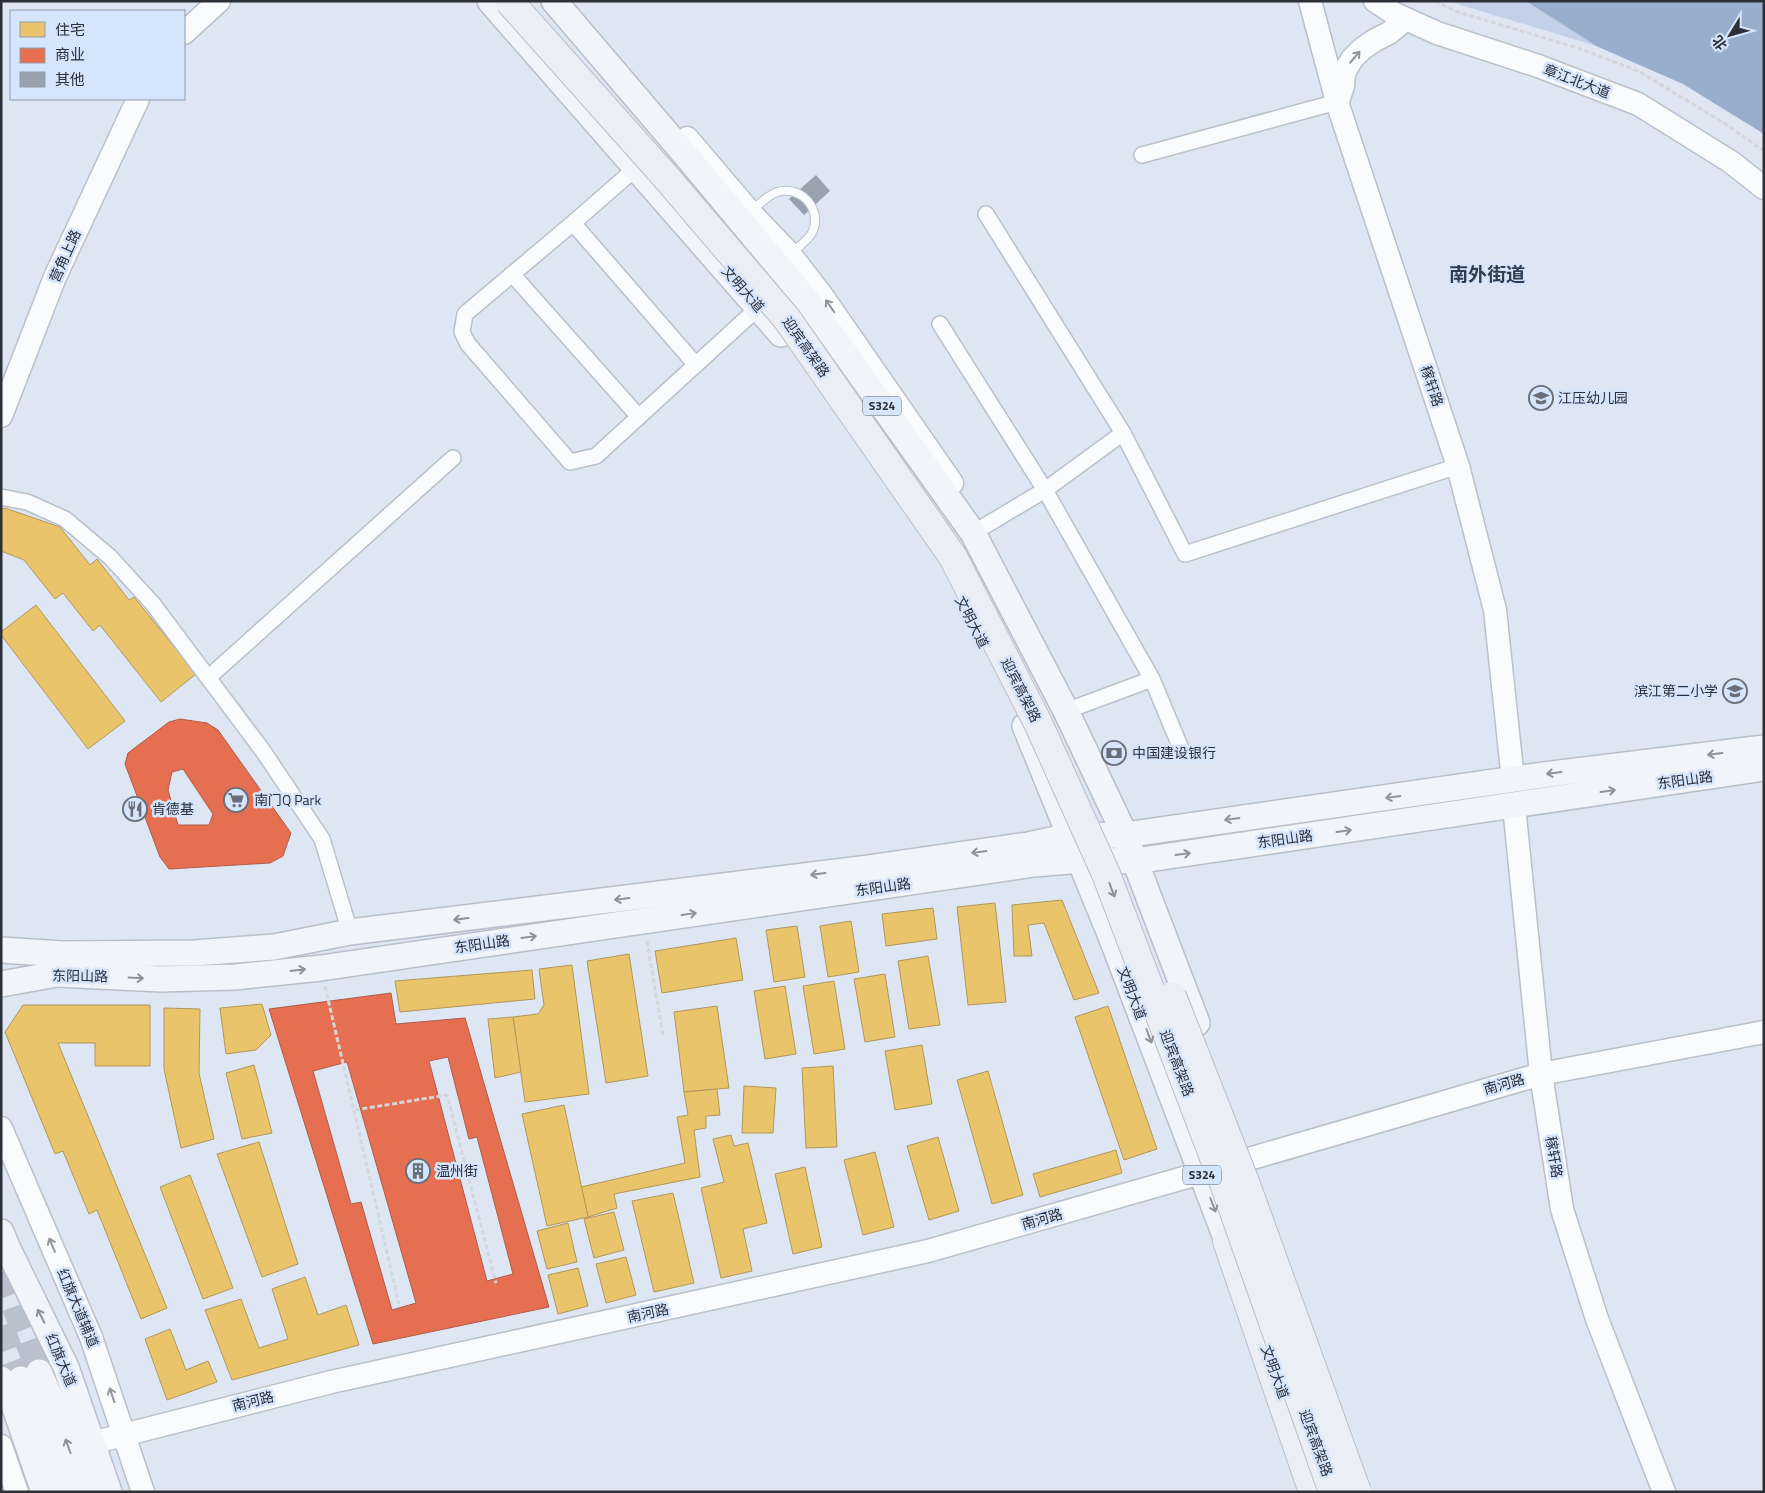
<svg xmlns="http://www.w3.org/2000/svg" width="1765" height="1493" font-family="'Titillium Web','Noto Sans SC',sans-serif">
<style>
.green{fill:#c2d1e7}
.water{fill:#99aecd}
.homes{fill:#e9c46a;stroke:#b0975b}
.shops{fill:#e76f51;stroke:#ae5c4a;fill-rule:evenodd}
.building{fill:#98a1ad}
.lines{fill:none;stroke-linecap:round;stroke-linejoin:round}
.primary-tunnel{stroke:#bac1ce;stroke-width:25;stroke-dasharray:25 12;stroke-linecap:butt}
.lane-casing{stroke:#bac0ca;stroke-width:10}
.street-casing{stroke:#bac0ca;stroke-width:18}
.secondary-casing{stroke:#bac0ca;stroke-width:25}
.primary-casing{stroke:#b9bfc9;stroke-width:28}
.highway-casing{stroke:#b9bfc9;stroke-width:30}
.path{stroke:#d4d6da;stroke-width:3;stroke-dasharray:5 2.5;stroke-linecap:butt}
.lane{stroke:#fafbfd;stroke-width:8}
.street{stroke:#fafbfd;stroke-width:15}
.secondary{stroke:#fafbfd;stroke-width:22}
.primary{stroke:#f1f4f8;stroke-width:25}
.highway{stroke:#ebeef4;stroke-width:28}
.highway-bridge-casing{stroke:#b9bfc9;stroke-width:30;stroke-linecap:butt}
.highway-bridge{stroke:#ebeef4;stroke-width:28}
.oneway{stroke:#92959a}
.oneway2{stroke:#8e9298}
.oneway3{stroke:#8a8e96}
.labels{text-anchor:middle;stroke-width:5;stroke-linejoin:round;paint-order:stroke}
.shield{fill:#d5e5fc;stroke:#5d6673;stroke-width:1}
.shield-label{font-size:12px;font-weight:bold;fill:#2a2f38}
.street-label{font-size:14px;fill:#2a2f38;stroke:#d5e5fc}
.poi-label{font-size:14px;fill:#2a2f38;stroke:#d5e5fc;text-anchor:start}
.district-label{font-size:19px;font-weight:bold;fill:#313d4f;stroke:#d5e5fc}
</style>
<rect width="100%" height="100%" fill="#dee6f3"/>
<polygon class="green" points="1448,1 1526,1 1596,46"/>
<polygon class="water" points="1526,1 1764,1 1764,134 1683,84 1596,46"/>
<g class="homes">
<polygon points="5,508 60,527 90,565 97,559 129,600 134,597 196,674 161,702 100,625 93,631 63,593 55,599 24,560 1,551 1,509"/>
<polygon points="36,605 125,721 88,749 1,635 1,632"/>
<polygon points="1062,900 1099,993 1074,1000 1044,923 1028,925 1032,956 1014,956 1012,905"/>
<polygon points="995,903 1006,1002 968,1005 957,907"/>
<polygon points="933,908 937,939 886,946 882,914"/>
<polygon points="851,921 859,972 828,977 820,926"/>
<polygon points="797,926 805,977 774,982 766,930"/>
<polygon points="736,938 743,980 662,993 655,951"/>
<polygon points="629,954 648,1076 606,1083 587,961"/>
<polygon points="928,956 940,1025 909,1029 898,961"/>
<polygon points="572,965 589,1094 525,1102 513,1017 538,1014 544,1005 539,969"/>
<polygon points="532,970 535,999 400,1012 395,981"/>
<polygon points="885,974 895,1037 865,1042 854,979"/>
<polygon points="834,981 845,1049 814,1054 803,986"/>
<polygon points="785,986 796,1054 765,1059 754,991"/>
<polygon points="262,1004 271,1035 256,1050 226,1054 220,1008"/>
<polygon points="23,1005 150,1005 150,1066 95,1066 95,1043 58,1043 167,1308 141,1319 97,1210 89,1214 63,1151 55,1154 5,1032"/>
<polygon points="717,1006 729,1088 684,1092 674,1012"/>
<polygon points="1108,1006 1157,1149 1124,1160 1075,1017"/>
<polygon points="164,1008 200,1009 199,1073 214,1139 181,1148 164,1069"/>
<polygon points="513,1017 521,1072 495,1078 488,1019"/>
<polygon points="922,1045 932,1104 895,1110 885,1051"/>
<polygon points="254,1065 272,1133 242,1139 226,1073"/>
<polygon points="833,1066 837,1147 806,1148 802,1068"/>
<polygon points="988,1071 1023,1195 992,1204 957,1080"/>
<polygon points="744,1086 776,1088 773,1133 742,1133"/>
<polygon points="717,1089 720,1115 706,1116 706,1128 694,1130 700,1177 614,1194 617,1208 588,1217 581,1187 685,1163 677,1117 688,1115 684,1092"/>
<polygon points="564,1105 588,1217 547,1226 522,1114"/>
<polygon points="731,1135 734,1146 748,1143 767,1223 743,1229 752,1271 721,1278 701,1188 724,1182 713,1139"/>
<polygon points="938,1137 959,1211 929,1220 907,1146"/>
<polygon points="259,1142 298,1264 262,1277 217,1154"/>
<polygon points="1116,1150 1122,1173 1040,1197 1033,1174"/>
<polygon points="875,1152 894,1227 863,1235 844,1160"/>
<polygon points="805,1167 822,1247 793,1254 775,1174"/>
<polygon points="190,1175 233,1288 203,1299 160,1187"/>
<polygon points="673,1193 694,1283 654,1292 632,1201"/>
<polygon points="614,1212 624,1250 594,1258 584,1219"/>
<polygon points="568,1223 577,1262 547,1269 537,1231"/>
<polygon points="626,1257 636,1295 606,1303 596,1264"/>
<polygon points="578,1268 588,1306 558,1314 548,1275"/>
<polygon points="305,1277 318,1315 346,1305 359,1345 232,1380 205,1310 241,1299 259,1348 288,1339 272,1289"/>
<polygon points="170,1329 186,1370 208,1361 217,1382 167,1400 145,1339"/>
</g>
<g class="shops">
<path d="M180,719L207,723L218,730L291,833L283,856L270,863L169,869L160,857L125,764L128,753L169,722ZM183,769L213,814L209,825H178L168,790L172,772Z"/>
<path d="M391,993L396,1024L465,1018L549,1307L373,1344L269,1009ZM448,1057L469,1139L477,1137L513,1274L487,1281L429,1061ZM347,1062L416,1303L392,1310L361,1202L351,1204L313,1071Z"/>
</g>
<polygon class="building" points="816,175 830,191 804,215 789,199"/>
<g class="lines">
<g class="primary-tunnel">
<polyline points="1,1272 39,1372"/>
<polyline points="1,1326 21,1379"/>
</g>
<defs>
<path id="lane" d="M752,210C760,204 768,195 777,192C800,185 822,208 813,231C809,240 799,246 792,253"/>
<g id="street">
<polyline points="1142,155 1337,102"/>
<polyline points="636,168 573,223 465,314 462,332 468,344 570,462 596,456 759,307"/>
<polyline points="986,214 1123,433 1185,554 1458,466"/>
<polyline points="573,223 696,365"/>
<polyline points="512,274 639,417"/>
<polyline points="940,324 1045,490 1152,679 1182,751"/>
<polyline points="1,497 27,502 65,519 110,557 153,604 263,751 322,839 350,932"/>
<polyline points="973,533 1045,490 1123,433"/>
<polyline points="209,677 453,458"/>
<polyline points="1066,711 1152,679"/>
</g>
<g id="secondary">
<polyline points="1310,1 1337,102 1458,466 1495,610 1513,780"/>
<polyline points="1375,1 1395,14 1437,33 1538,66 1638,104 1731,162 1764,188"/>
<polyline points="184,33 219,1"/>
<polyline points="1338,101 1343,86 1344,73 1352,59 1362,49 1375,40 1389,33 1406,19"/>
<polyline points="687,138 750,212 790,254 823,297 952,483"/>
<polyline points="1,416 55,277 138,99"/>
<polyline points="1514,806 1541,1074 1562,1209 1597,1319 1664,1492"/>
<polyline points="1,1128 91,1337 143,1492"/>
<polyline points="1249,1159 1541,1074 1764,1032"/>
<polyline points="92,1443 331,1382 928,1251 1201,1173"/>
<polyline points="1,1446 17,1492"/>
</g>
<g id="primary">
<polyline points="490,1 781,334"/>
<polyline points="554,1 688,158 809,303 973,533 1066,711 1125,835 1197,1023"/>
<polyline points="1025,726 1112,939 1234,1259"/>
<polyline points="1,950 62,954 194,953 274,947 350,932 869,868 1028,845 1070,836 1125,835 1550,774 1764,748"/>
<polyline points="1,984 57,974 161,979 235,977 321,968 1034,864 1081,860 1135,861 1764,768"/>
<polyline points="1,1232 8,1249 66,1367 109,1492"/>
<polyline points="39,1372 54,1406 85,1492"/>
<polyline points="1,1379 14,1405 44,1492"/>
<polyline points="21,1379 63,1492"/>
</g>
<polyline id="highway" points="1227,1241 1313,1492"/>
</defs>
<use href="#lane" class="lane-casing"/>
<use href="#street" class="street-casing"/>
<use href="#secondary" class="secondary-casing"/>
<use href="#primary" class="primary-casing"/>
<use href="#highway" class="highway-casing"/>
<g class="path">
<polyline points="1435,1 1455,11 1578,48 1640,72 1724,123 1764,151"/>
<polyline points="647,941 663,1035"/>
<polyline points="325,986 399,1304"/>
<polyline points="355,1110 447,1095 496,1283"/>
</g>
<use href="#lane" class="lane"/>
<use href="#street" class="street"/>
<use href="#secondary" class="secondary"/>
<use href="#primary" class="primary"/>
<use href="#highway" class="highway"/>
<defs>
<g id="highway-bridge">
<polyline points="509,1 665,176 787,319 953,557 1038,723 1106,874 1226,1189 1333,1492"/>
<polyline points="1172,996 1245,1182 1357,1492"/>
</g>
</defs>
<use href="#highway-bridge" class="highway-bridge-casing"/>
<use href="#highway-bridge" class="highway-bridge"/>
</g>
<defs><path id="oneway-shaft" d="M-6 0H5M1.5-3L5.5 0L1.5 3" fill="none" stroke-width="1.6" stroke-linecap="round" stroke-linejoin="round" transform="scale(1.25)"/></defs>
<g class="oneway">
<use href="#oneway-shaft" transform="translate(1355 57) rotate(-50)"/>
<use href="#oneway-shaft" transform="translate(830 306) rotate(-125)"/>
<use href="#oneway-shaft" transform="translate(52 1245) rotate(-113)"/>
<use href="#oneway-shaft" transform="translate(112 1395) rotate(-109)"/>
</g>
<g class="oneway2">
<use href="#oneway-shaft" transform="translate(1715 754) rotate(173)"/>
<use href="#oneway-shaft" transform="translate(1554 773) rotate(173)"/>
<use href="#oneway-shaft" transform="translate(1608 791) rotate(-8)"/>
<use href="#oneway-shaft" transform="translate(1393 797) rotate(172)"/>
<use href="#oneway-shaft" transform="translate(1232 819) rotate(172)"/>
<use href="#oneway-shaft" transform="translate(1344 831) rotate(-8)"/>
<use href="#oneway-shaft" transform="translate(979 852) rotate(172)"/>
<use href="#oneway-shaft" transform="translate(1183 854) rotate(-8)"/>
<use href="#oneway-shaft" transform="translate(818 874) rotate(173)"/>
<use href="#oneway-shaft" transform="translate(622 899) rotate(173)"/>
<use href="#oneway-shaft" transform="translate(689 914) rotate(-8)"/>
<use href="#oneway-shaft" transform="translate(461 919) rotate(173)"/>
<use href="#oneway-shaft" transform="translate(529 937) rotate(-8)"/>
<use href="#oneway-shaft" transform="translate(298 970) rotate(-7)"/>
<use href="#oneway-shaft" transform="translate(136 978) rotate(3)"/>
<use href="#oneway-shaft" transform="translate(1149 1036) rotate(69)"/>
<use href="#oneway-shaft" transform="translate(1213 1205) rotate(69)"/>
<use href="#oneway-shaft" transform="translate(41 1316) rotate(-117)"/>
<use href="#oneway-shaft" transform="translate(68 1446) rotate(-110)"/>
</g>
<use class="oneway3" href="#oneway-shaft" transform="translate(1112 890) rotate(69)"/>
<defs>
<symbol id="school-ring" viewBox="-11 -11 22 22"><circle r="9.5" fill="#d5e5fc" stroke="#696f79" stroke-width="1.5"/><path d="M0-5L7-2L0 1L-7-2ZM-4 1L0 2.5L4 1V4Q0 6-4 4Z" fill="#696f79"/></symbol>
<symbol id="bank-ring" viewBox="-11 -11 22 22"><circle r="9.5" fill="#d5e5fc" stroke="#696f79" stroke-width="1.5"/><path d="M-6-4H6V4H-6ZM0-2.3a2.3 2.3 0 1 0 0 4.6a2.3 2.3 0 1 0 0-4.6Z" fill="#696f79"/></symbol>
<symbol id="supermarket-ring" viewBox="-11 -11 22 22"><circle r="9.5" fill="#d5e5fc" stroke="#696f79" stroke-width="1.5"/><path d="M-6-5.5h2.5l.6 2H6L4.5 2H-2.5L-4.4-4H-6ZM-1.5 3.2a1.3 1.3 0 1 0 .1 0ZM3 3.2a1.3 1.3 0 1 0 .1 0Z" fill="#696f79"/></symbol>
<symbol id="restaurant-ring" viewBox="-11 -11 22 22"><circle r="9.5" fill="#d5e5fc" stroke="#696f79" stroke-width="1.5"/><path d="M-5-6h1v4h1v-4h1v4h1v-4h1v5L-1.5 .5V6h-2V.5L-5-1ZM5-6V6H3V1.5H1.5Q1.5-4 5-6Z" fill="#696f79"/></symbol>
<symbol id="building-ring" viewBox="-11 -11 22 22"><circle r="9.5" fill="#d5e5fc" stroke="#696f79" stroke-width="1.5"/><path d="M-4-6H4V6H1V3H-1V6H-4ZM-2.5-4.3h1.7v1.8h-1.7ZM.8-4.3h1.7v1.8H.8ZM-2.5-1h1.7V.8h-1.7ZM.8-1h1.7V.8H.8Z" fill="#696f79"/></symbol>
</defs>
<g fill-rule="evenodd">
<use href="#school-ring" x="1527" y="384" width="28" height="28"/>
<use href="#school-ring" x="1721" y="677" width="28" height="28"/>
<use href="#bank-ring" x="1100" y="739" width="28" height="28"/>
<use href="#supermarket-ring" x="222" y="786" width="28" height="28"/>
<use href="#restaurant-ring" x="121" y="795" width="28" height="28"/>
<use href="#building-ring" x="404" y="1157" width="28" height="28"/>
</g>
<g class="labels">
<g class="shield">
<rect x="863" y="396.5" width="38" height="19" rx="4"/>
<rect x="1183" y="1165.5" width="38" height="19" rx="4"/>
</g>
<g class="shield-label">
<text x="882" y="410">S324</text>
<text x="1202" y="1179">S324</text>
</g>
<g class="street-label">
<text transform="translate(1577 81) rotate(21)" y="5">章江北大道</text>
<text transform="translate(65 256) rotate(-66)" y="5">营角上路</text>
<text transform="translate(743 289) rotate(49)" y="5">文明大道</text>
<text transform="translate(806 347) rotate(55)" y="5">迎宾高架路</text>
<text transform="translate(1432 386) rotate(72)" y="5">稼轩路</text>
<text transform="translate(972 622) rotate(63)" y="5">文明大道</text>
<text transform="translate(1021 690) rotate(63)" y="5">迎宾高架路</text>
<text transform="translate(1685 780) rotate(-8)" y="5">东阳山路</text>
<text transform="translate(1285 839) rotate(-8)" y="5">东阳山路</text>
<text transform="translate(883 887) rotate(-8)" y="5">东阳山路</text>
<text transform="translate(482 944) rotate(-8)" y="5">东阳山路</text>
<text transform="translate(80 976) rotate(1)" y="5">东阳山路</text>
<text transform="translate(1132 993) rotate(69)" y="5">文明大道</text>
<text transform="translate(1177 1063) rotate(69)" y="5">迎宾高架路</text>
<text transform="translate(1504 1084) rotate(-16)" y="5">南河路</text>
<text transform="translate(1554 1157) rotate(81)" y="5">稼轩路</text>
<text transform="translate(1042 1219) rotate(-16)" y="5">南河路</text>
<text transform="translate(78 1308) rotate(67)" y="5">红旗大道辅道</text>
<text transform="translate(648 1313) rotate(-12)" y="5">南河路</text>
<text transform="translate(61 1360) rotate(67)" y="5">红旗大道</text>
<text transform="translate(1275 1372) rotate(70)" y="5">文明大道</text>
<text transform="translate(253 1401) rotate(-14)" y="5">南河路</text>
<text transform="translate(1316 1443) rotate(70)" y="5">迎宾高架路</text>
</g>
<g class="poi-label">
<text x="1558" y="403">江压幼儿园</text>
<text x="1718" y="696" text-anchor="end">滨江第二小学</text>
<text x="1132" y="758">中国建设银行</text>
<text x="254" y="805">南门Q Park</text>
<text x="152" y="814">肯德基</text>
<text x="436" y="1176">温州街</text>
</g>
<g class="district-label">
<text x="1487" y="281">南外街道</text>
</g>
</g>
<rect width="1765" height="1493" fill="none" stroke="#2a2f38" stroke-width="5"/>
<rect x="10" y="10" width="175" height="90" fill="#d5e5fc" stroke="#919cae"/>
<rect x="20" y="22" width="25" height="15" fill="#e9c46a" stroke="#919cae"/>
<text x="55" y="35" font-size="15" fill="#2a2f38">住宅</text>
<rect x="20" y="48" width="25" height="15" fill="#e76f51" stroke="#919cae"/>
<text x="55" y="60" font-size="15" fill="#2a2f38">商业</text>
<rect x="20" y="72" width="25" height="15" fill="#98a1ad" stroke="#919cae"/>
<text x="55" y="85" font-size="15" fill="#2a2f38">其他</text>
<g transform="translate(1730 35) rotate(233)" stroke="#d5e5fc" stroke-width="4" paint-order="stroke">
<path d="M0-4L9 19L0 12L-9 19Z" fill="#2a2f38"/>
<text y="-8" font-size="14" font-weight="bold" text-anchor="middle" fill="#2a2f38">北</text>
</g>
</svg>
